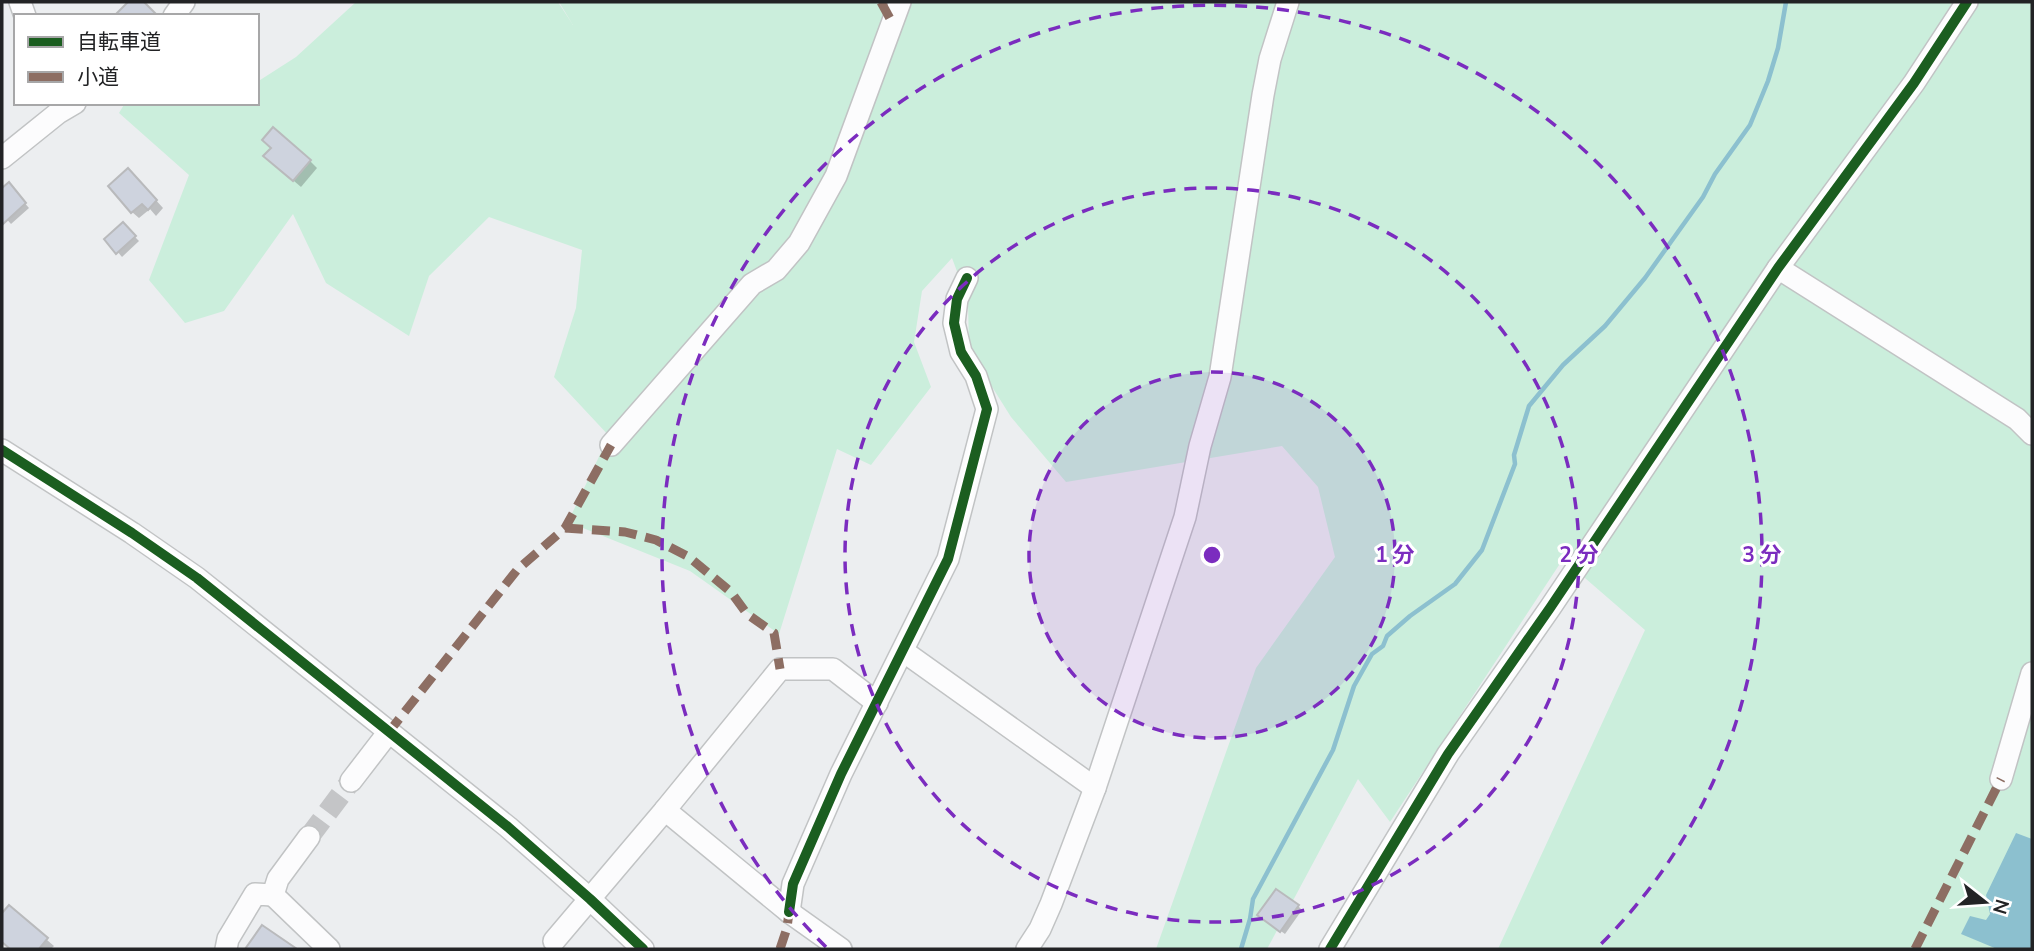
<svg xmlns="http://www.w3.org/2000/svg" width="2034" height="951" font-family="'Nunito Sans','Noto Sans JP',sans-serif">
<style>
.green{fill:#cbeedc}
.water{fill:#8cc0cf}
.shadow{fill:#0003}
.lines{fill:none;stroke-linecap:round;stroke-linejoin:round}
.stream{stroke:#8cc0cf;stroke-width:4.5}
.building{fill:#ced3de;stroke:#b9babc;stroke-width:2}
.minor-tunnel{stroke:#c4c5c7;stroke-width:21;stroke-dasharray:21 10;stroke-linecap:butt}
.minor-casing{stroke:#c1c3c4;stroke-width:24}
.minor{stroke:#fcfcfd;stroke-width:21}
.quiet{stroke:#8d6e63;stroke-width:9;stroke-dasharray:18 9;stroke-linecap:butt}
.cycleway-casing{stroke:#fff;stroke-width:15}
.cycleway{stroke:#1b5e20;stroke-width:10}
.ring{fill:none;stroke:#7b2cbf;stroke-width:3.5;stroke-dasharray:12 9}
.centre{fill:#7b2cbf;stroke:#fff;stroke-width:3.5}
.ring-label{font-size:21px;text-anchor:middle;font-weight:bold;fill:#7b2cbf;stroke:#fff;stroke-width:6;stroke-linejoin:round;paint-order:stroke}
</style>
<rect width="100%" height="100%" fill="#eceef0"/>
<polygon class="green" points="356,2 558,2 573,25 559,2 2032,2 2032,949 1498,949 1645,630 1563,559 1390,822 1358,779 1267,949 1156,949 1256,668 1335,557 1318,487 1282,446 1066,482 1011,417 969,350 968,301 952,258 922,291 914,342 931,387 871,465 837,449 779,634 690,571 568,522 605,444 611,438 554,377 576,308 582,250 489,217 429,276 409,336 326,283 293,214 224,311 185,323 149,280 189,175 119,113 125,103 257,103 257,82 296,57"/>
<polygon class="water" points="2016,833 2032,839 2032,949 1997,949 1961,934 1970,916 1986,920 1990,914 1986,895"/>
<g class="shadow">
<polygon points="310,161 317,168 301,187 273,163"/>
<polygon points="135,177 163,208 156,216 150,209 139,218 132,212"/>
<polygon points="9,185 29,208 11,224 2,214 2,190"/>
<polygon points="123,225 139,241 122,257 107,239"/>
<polygon points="1298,906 1302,910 1285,934 1264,919"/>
<polygon points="9,907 47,940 54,946 51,949 11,949 2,941 2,916"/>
</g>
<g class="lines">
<polyline class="stream" points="1241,949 1250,919 1253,899 1333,750 1354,686 1372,654 1383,646 1387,636 1410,616 1455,584 1482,550 1515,464 1514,455 1529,406 1563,365 1605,326 1645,278 1703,197 1715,174 1750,125 1768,81 1778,48 1786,2"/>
</g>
<g class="building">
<polygon points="128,2 144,2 158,16 114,16"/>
<polygon points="273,127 311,160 293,181 263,156 271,148 262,140"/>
<polygon points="128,168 157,200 148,210 142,204 131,213 108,186"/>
<polygon points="9,182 26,203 2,225 2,188"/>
<polygon points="123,222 136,236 116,254 104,239"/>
<polygon points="1276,889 1299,905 1280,932 1257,915"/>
<polygon points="9,905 48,938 39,949 10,949 2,942 2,913"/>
<polygon points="262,925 297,949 245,949"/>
</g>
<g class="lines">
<polyline class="minor-tunnel" points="309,837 351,781"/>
<defs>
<g id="minor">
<polyline points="20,2 25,16"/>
<polyline points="174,16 184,2"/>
<polyline points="2,158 58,113 75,103"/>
<polyline points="1778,268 2017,419 2032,434"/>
<polyline points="611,445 752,284 776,270 799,243 836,176 900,2"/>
<polyline points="2,450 132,533 197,578 508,827 590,899 643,949"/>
<polyline points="903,651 1095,788"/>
<polyline points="2001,779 2032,673"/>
<polyline points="351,781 388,733"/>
<polyline points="665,810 780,669 833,669 877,703"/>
<polyline points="273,895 329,949"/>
<polyline points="789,912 793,884 841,774 948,559 987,409 976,376 961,352 954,323 957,299 967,278"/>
<polyline points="554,941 665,810 789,912 841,949"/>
<polyline points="226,949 228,939 255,894 273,895 278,879 309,837"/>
<polyline points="1027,949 1040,929 1051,904 1095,788 1185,517 1200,446 1220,377 1263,95 1270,59 1288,2"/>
<polyline points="1330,949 1448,754 1550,608 1778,268 1914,83 1967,2"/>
</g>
</defs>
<use href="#minor" class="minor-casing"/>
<use href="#minor" class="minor"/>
<g class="quiet">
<polyline points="881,2 893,24"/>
<polyline points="565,528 625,532 656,540 689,557 731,592 747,614 774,633 780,669"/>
<polyline points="388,733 517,570 565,528 611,445"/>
<polyline points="780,949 787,928 789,912"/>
<polyline points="1915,949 2001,779"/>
</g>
<defs>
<g id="cycleway">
<polyline points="2,450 132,533 197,578 508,827 590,899 643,949"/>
<polyline points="789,912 793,884 841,774 948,559 987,409 976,376 961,352 954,323 957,299 967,278"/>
<polyline points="1330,949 1448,754 1550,608 1778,268 1914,83 1967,2"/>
</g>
</defs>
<use href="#cycleway" class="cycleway-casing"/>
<use href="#cycleway" class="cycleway"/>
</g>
<circle cx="1212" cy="555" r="183" fill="#7b2cbf" fill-opacity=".12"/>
<g class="ring">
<circle cx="1212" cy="555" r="183"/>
<circle cx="1212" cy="555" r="367"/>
<path d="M826 947A550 550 0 1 1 1598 947"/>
</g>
<circle cx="1212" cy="555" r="10" class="centre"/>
<g class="ring-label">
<text x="1395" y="562">1 分</text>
<text x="1579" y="562">2 分</text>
<text x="1762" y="562">3 分</text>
</g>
<rect width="2034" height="951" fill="none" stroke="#222325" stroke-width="7"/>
<rect x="14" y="14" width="245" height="91" fill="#ffffff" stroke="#a7a7a8" stroke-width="2"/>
<rect x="28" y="37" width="35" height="10" fill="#1b5e20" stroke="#a7a7a8" stroke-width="2"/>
<text x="77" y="49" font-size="21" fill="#222325">自転車道</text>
<rect x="28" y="72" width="35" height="10" fill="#8d6e63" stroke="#a7a7a8" stroke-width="2"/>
<text x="77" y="84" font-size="21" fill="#222325">小道</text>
<g transform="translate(1985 902) rotate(107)" stroke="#ffffff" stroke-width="5" paint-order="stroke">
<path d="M0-5L12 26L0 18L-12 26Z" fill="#222325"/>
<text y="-10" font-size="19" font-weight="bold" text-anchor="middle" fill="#222325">N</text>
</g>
</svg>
